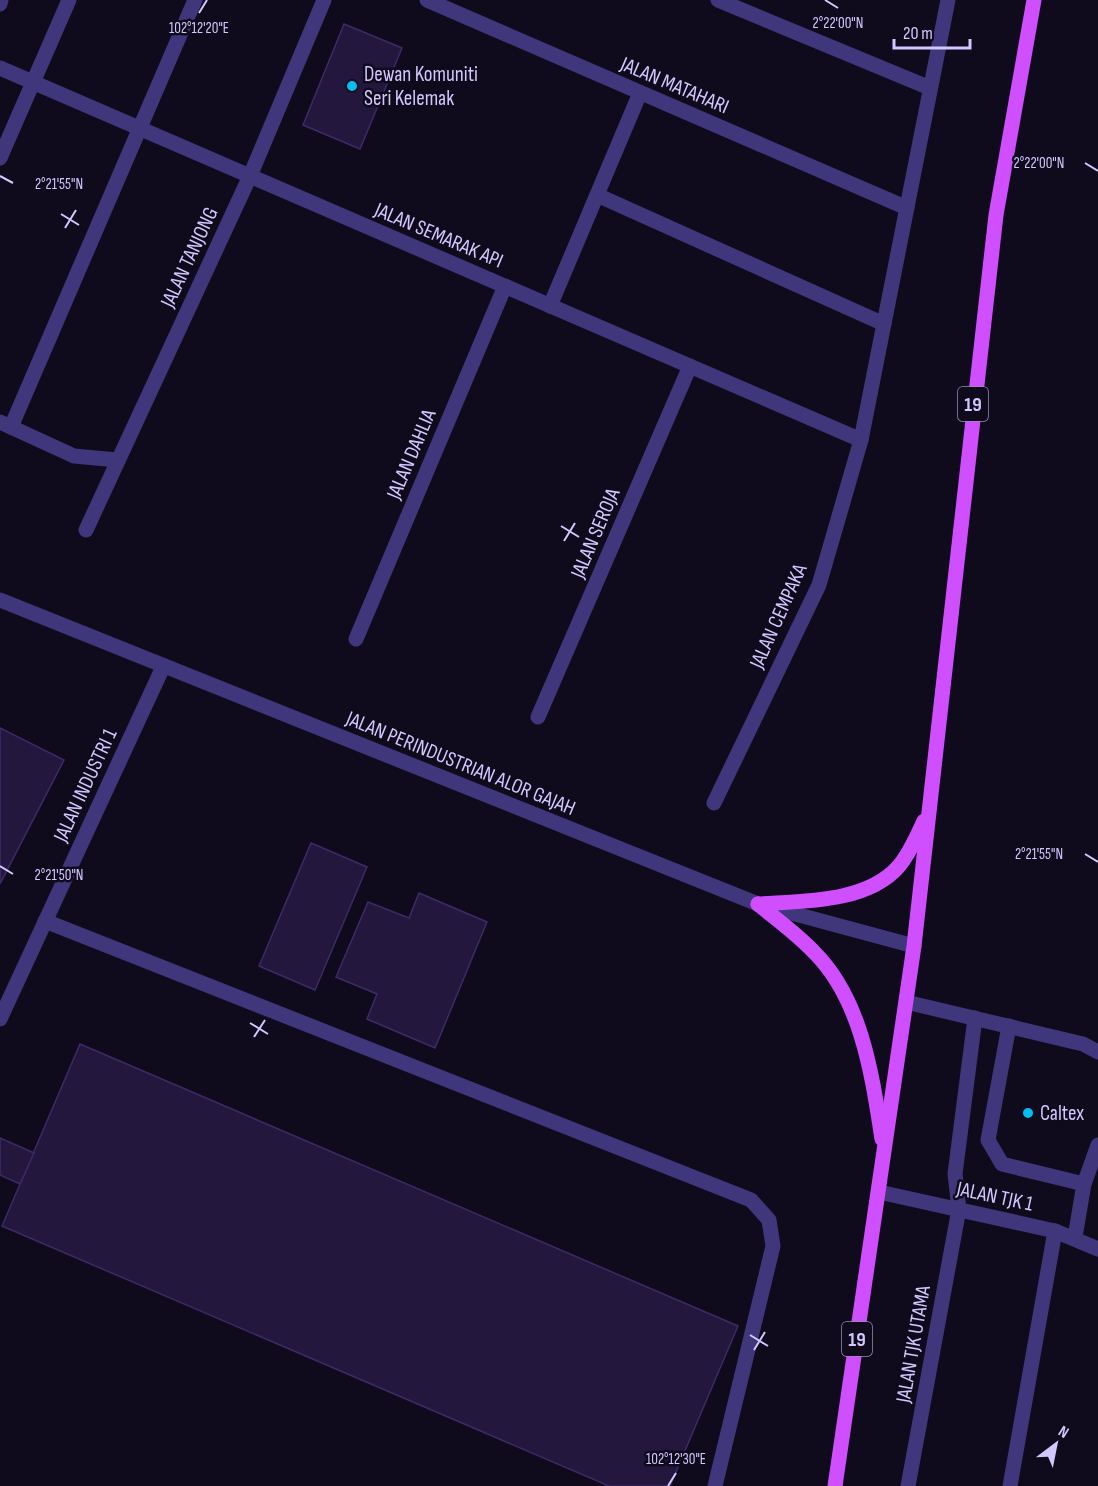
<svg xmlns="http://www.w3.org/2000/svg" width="1098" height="1486" font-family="'Sofia Sans Condensed',sans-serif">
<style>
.building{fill:#23173d;stroke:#3d2a69;stroke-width:1.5}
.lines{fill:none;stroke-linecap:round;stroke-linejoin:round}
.minor{stroke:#40367b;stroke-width:15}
.major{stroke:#cf4ffe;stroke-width:15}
.ticks{fill:none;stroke:#d3c7ff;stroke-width:2}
.poi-dot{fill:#02bef0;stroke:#100b1c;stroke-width:2}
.labels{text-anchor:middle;stroke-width:5;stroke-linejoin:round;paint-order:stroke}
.shield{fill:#100b1c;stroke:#988fbb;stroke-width:1.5}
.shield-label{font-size:20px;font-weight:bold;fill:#d3c7ff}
.poi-label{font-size:21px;fill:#d3c7ff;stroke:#100b1c;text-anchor:start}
.street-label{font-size:21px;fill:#d3c7ff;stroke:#100b1c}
.ticks-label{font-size:15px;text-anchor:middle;fill:#d3c7ff;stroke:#100b1c;stroke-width:5;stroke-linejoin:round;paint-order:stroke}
</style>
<rect width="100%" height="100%" fill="#100b1c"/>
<g class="building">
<polygon points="344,24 402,48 360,149 303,125"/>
<polygon points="0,728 64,760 0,884"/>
<polygon points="311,843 367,867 315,990 259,966"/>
<polygon points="419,893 487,922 435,1048 367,1019 377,994 336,977 368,902 409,918"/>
<polygon points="80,1044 738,1326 670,1486 609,1486 2,1226"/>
<polygon points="0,1138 34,1153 20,1184 0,1175"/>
</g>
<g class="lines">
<g class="minor">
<polyline points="427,0 907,208"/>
<polyline points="718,0 930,88"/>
<polyline points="0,4 1,0"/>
<polyline points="0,68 861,440"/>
<polyline points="0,158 69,0"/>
<polyline points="597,195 884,324"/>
<polyline points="550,306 640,93"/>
<polyline points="0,422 74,456 117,460"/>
<polyline points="11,427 195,0"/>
<polyline points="86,530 250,176 324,0"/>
<polyline points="0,600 758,904 914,946"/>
<polyline points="356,639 505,286"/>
<polyline points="538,717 690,366"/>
<polyline points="714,803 819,585 861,440 948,0"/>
<polyline points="45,921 751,1200 769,1220 773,1246 715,1486"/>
<polyline points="906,1002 1083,1044 1098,1052"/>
<polyline points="0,1019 163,667"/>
<polyline points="1009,1026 988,1140 1002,1164 1084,1184"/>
<polyline points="879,1192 1055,1231 1098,1249"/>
<polyline points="1075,1237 1084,1184 1098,1145"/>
<polyline points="908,1486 959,1209 955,1174 975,1018"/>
<polyline points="1010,1486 1055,1231"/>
</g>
<g class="major">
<path d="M758,904C776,919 797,934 814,952C862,1000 872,1075 882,1139"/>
<path d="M758,904C803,901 867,903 899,866C910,853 917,836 924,821"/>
<polyline points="835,1486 914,946 996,215 1034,0"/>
</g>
</g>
<path class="ticks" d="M825,0L838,8M199,13L207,0M1085,163L1098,171M0,176L13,183M61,214L79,225M65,228L76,210M561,526L579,537M564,541L575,523M1085,854L1098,862M0,866L13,874M250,1023L268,1034M254,1037L265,1020M750,1335L768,1346M754,1350L765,1332M668,1486L676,1473"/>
<g class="poi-dot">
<circle cx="352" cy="86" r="6"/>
<circle cx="1028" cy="1113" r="6"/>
</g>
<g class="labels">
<g class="shield">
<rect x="958" y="387" width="30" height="34" rx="4.5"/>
<rect x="842" y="1322" width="30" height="34" rx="4.5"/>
</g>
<g class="shield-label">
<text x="973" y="411">19</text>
<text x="857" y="1346">19</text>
</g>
<g class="poi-label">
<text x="364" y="81">Dewan Komuniti<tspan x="364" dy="24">Seri Kelemak</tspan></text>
<text x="1040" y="1120">Caltex</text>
</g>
<g class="street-label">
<text transform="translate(675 85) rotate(23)" y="7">JALAN MATAHARI</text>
<text transform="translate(439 235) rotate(23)" y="7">JALAN SEMARAK API</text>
<text transform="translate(189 257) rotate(-65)" y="7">JALAN TANJONG</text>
<text transform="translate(411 454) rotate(-67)" y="7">JALAN DAHLIA</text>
<text transform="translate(595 533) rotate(-67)" y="7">JALAN SEROJA</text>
<text transform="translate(778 616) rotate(-66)" y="7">JALAN CEMPAKA</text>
<text transform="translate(461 763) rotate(22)" y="7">JALAN PERINDUSTRIAN ALOR GAJAH</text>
<text transform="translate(85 785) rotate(-65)" y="7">JALAN INDUSTRI 1</text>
<text transform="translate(995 1196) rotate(12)" y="7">JALAN TJK 1</text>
<text transform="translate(913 1344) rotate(-80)" y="7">JALAN TJK UTAMA</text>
</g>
</g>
<g class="ticks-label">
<text x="838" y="28">2°22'00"N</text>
<text x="199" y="33">102°12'20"E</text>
<text x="1039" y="168">2°22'00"N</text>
<text x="59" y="189">2°21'55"N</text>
<text x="1039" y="859">2°21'55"N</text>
<text x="59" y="880">2°21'50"N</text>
<text x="676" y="1464">102°12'30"E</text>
</g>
<g transform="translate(1056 1444) rotate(32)" stroke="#100b1c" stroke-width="4.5" paint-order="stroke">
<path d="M0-4.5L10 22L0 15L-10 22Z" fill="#d3c7ff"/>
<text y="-9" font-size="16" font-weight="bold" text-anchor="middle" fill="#d3c7ff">N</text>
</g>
<path d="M894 39v9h76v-9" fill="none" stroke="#d3c7ff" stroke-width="3"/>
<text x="903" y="39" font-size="18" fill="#d3c7ff" stroke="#100b1c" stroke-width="4.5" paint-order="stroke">20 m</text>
</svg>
